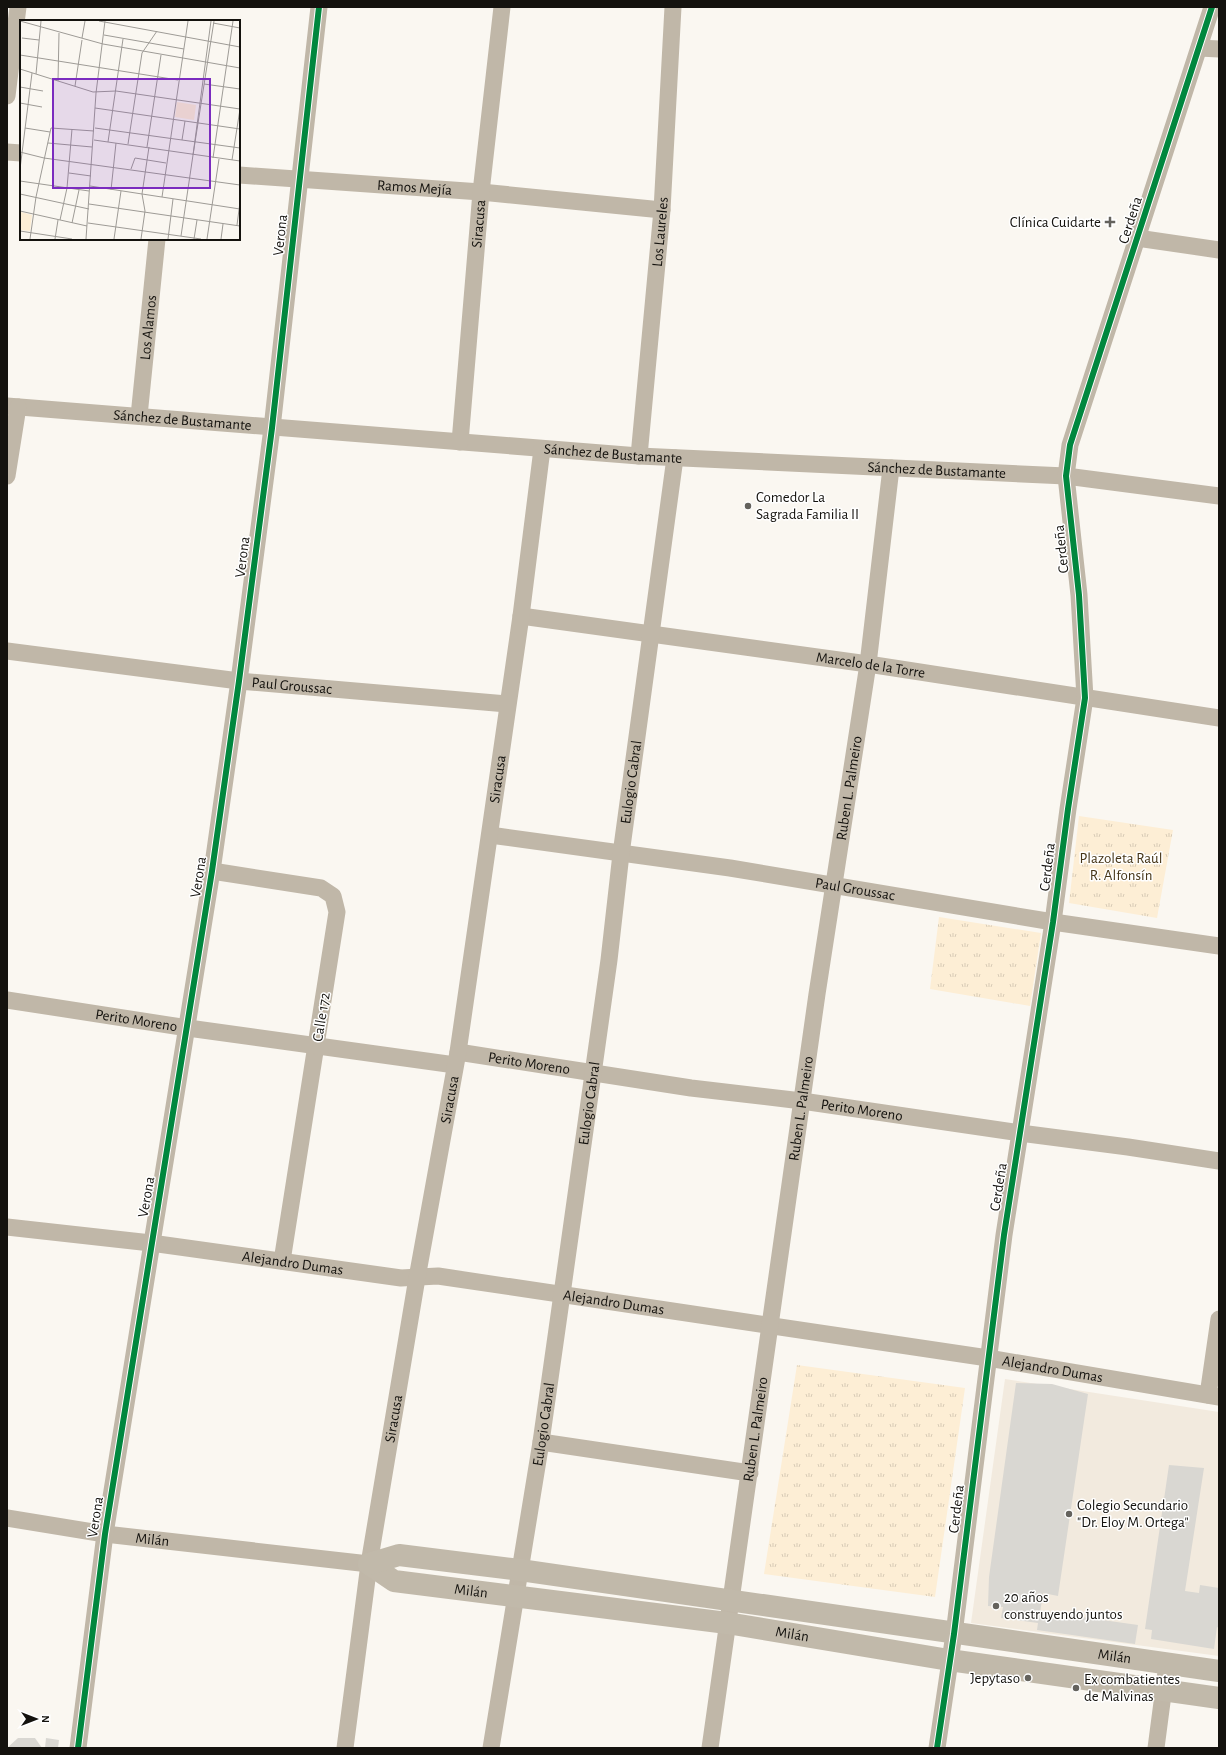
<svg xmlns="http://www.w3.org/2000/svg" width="1226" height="1755" font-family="'Alegreya Sans',sans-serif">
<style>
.built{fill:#f2eade}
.grass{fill:url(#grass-tufts)}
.building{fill:#d9d7d2}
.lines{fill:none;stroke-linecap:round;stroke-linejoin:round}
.minor{stroke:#c0b7a8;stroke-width:17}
.major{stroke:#c1b9aa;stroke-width:22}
.cycleway-casing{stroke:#fff;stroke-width:8}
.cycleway{stroke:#00873e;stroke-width:6}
.poi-dot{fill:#64625d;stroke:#fff;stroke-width:1.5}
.labels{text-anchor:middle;stroke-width:3;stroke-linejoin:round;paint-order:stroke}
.street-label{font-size:15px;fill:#14120e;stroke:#fff}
.poi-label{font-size:15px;fill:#14120e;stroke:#fff;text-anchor:start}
.park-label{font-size:15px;fill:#463517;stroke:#fff}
.inset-road{fill:none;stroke:#9e9b96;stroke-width:1}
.view{fill:#7b2cbf;fill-opacity:0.15;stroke:#7b2cbf;stroke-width:2}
.inset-edge{fill:none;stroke:#14120e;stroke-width:2}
</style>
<defs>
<pattern id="grass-tufts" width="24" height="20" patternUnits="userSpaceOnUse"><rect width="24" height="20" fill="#fdeed5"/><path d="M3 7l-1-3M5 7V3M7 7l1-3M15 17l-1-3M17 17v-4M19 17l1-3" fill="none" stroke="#d8cbb6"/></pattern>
</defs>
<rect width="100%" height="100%" fill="#faf7f1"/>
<polygon class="built" points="1005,1379 1219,1412 1219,1656 971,1623"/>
<g class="grass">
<polygon points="1079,816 1173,830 1157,918 1069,903"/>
<polygon points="939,917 1041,933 1030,1006 930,989"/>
<polygon points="797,1365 965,1388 935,1597 764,1574"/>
</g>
<g class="building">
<polygon points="1016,1383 1052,1384 1088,1394 1058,1596 1043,1593 1040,1613 1056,1616 1060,1614 1138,1625 1135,1644 1037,1630 1038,1623 1001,1618 1003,1607 988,1606 989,1577"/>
<polygon points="1169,1465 1204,1468 1185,1591 1199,1593 1200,1585 1219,1588 1219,1628 1217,1627 1214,1649 1151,1639 1152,1630 1145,1629"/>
<polygon points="18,1738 35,1738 42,1748 7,1748"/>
<polygon points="46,1738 59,1740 58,1748 45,1748"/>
</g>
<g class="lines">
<g class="minor">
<polyline points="1199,48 1219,49"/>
<polyline points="7,96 18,7"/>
<polyline points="7,152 21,153"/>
<path id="s1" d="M239,175L481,192L662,210"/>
<polyline points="1137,238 1219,250"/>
<path id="s2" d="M7,406L639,456L1066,476L1219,496"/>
<path id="s3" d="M139,416L157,239"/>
<path id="s4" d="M460,442L481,192L502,7"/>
<path id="s5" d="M639,456L662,210L673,7"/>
<polyline points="7,476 18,407"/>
<path id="s6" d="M521,616L868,664L1219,718"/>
<path id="s7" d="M7,651L239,681L507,704"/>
<path id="s8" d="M490,835L730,868L1053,922L1219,946"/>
<polyline points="212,871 321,888 333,896 337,912 282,1261"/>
<path id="s9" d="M7,1000L188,1028L455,1065"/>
<path id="s10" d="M458,1052L691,1088L802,1101L1020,1133L1128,1147L1219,1161"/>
<path id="s11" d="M7,1227L151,1243L401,1278L438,1276L988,1358L1219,1397"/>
<polyline points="1208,1395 1219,1319"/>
<polyline points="541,1442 750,1473"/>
<path id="s12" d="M7,1518L105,1534L369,1564"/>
<polyline points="78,1748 105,1534 212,871 239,681 272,428 319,7"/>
<path id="s13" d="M345,1748L369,1564L417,1278L458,1052L521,616L542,449"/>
<path id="s14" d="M491,1748L541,1442L562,1294L609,960L621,854L675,458"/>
<path id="s15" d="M710,1748L817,994L868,664L891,468"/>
<polyline points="937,1748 954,1634 1004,1235 1053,922 1068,809 1085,698 1079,595 1066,476 1070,445 1212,7"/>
<polyline points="1156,1748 1167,1664"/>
</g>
<g class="major">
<path id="s16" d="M369,1564L394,1581L727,1623L949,1660L1219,1698"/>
<path id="s17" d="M369,1564L399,1555L520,1570L1219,1671"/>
</g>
<defs>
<g id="cycleway">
<polyline points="78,1748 105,1534 212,871 239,681 272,428 319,7"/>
<polyline points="937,1748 954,1634 1004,1235 1053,922 1068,809 1085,698 1079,595 1066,476 1070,445 1212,7"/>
</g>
</defs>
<use href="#cycleway" class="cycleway-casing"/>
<use href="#cycleway" class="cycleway"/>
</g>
<g class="poi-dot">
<path d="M1108 216h4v4h4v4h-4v4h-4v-4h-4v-4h4z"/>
<circle cx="748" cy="506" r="4"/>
<circle cx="1069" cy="1514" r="4"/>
<circle cx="996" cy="1606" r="4"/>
<circle cx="1028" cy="1678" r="4"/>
<circle cx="1076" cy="1688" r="4"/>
</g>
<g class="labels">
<g class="street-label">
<text dy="5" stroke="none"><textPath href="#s1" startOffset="176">Ramos Mejía</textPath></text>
<text transform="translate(1130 220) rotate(-72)" y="5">Cerdeña</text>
<text dy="5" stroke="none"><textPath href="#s4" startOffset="219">Siracusa</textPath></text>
<text dy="5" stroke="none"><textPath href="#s5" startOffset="225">Los Laureles</textPath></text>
<text transform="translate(280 235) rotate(-84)" y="5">Verona</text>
<text dy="5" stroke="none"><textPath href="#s3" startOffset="89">Los Alamos</textPath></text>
<text dy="5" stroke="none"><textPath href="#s2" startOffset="176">Sánchez de Bustamante</textPath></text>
<text dy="5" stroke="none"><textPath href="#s2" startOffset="608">Sánchez de Bustamante</textPath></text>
<text dy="5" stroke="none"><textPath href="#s2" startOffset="932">Sánchez de Bustamante</textPath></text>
<text transform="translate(1061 549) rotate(-96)" y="5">Cerdeña</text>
<text transform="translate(242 557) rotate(-83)" y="5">Verona</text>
<text dy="5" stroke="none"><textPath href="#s6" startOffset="353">Marcelo de la Torre</textPath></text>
<text dy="5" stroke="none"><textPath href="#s7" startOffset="287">Paul Groussac</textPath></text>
<text dy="5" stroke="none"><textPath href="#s13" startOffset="981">Siracusa</textPath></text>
<text dy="5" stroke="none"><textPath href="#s14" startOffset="976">Eulogio Cabral</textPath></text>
<text dy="5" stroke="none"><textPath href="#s15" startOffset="970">Ruben L. Palmeiro</textPath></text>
<text transform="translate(1047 867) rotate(-83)" y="5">Cerdeña</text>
<text transform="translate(198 877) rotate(-81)" y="5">Verona</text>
<text dy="5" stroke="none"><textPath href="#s8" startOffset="369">Paul Groussac</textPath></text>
<text transform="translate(321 1017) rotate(-81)" y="5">Calle 172</text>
<text dy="5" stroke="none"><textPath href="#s9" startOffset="131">Perito Moreno</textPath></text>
<text dy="5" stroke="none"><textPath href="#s10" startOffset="72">Perito Moreno</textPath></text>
<text dy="5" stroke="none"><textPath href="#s13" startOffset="657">Siracusa</textPath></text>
<text dy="5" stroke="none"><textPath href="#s14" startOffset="652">Eulogio Cabral</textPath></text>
<text dy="5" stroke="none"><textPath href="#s15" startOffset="646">Ruben L. Palmeiro</textPath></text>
<text dy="5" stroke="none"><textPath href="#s10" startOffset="408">Perito Moreno</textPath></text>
<text transform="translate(998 1187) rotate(-81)" y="5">Cerdeña</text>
<text transform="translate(146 1197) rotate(-80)" y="5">Verona</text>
<text dy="5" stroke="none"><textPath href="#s11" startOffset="288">Alejandro Dumas</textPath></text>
<text dy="5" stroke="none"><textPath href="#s11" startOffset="612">Alejandro Dumas</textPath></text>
<text dy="5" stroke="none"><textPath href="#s11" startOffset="1056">Alejandro Dumas</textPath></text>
<text dy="5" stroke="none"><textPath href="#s13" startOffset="333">Siracusa</textPath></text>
<text dy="5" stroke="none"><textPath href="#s14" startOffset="328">Eulogio Cabral</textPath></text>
<text dy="5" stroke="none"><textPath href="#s15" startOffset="322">Ruben L. Palmeiro</textPath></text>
<text transform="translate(956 1509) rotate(-83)" y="5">Cerdeña</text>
<text transform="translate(95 1517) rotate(-81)" y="5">Verona</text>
<text dy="5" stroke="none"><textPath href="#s12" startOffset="147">Milán</textPath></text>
<text dy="5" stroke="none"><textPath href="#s16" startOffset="108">Milán</textPath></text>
<text dy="5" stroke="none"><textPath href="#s16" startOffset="432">Milán</textPath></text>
<text dy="5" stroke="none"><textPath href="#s17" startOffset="754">Milán</textPath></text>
</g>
<g class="poi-label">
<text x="1101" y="227" text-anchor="end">Clínica Cuidarte</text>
<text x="756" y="502">Comedor La<tspan x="756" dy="17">Sagrada Familia II</tspan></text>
<text x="1077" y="1510">Colegio Secundario<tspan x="1077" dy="17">"Dr. Eloy M. Ortega"</tspan></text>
<text x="1004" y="1602">20 años<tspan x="1004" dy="17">construyendo juntos</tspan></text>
<text x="1020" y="1683" text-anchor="end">Jepytaso</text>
<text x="1084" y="1684">Ex combatientes<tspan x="1084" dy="17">de Malvinas</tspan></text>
</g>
<g class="park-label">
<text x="1121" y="863">Plazoleta Raúl<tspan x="1121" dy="17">R. Alfonsín</tspan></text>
</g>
</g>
<g transform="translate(20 20)">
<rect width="220" height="220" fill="#faf7f1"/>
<path d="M157,82L176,85L174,100L155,97ZM1,192L12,195L10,211L0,210Z" fill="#fdeed5"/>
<path class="inset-road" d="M0,1L83,24L220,48M79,1L220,27M193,3L220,8M84,15L164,29M2,18L19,20M62,18L65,1M0,35L158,60M0,49L73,72L96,71L220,89M16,54L21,1M38,61L39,13M184,64L220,69M55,66L62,20M0,67L23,71M0,83L22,87M75,88L220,109M5,108L30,112M75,108L220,128M74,120L220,141M162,120L165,101M88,122L103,19M28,123L72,127M108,124L122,33L137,11M127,127L141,35M0,132L24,138L220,165M173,135L194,1M173,135L191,1M193,138L213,1M212,140L220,89M0,149L12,53M111,149L115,138L146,143M49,153L71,156M0,161L69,171M70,166L220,189M91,170L96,123M0,174L69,189M142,177L168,1M0,178V193M69,184L220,206M0,191L67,206M40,200L47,168L52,109M52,203L59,170M68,203L181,219M217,205L220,182M0,211L52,219M161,216L173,135M10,219L16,177L31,108L74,111M35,219L38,200M66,219L76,73L85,1M94,219L101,171M121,219L125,191L122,174L129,127M148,219L153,179M174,219L177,200M187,219L199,139M201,219L203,204"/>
<path class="view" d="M33,59H190V168H33Z"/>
<rect width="220" height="220" class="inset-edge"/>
</g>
<rect width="1226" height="1755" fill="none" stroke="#14120e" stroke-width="16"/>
<g transform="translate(36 1719) rotate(90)" stroke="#ffffff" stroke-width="3" paint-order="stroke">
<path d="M0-3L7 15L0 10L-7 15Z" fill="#14120e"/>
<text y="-6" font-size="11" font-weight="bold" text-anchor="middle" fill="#14120e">N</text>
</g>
</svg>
